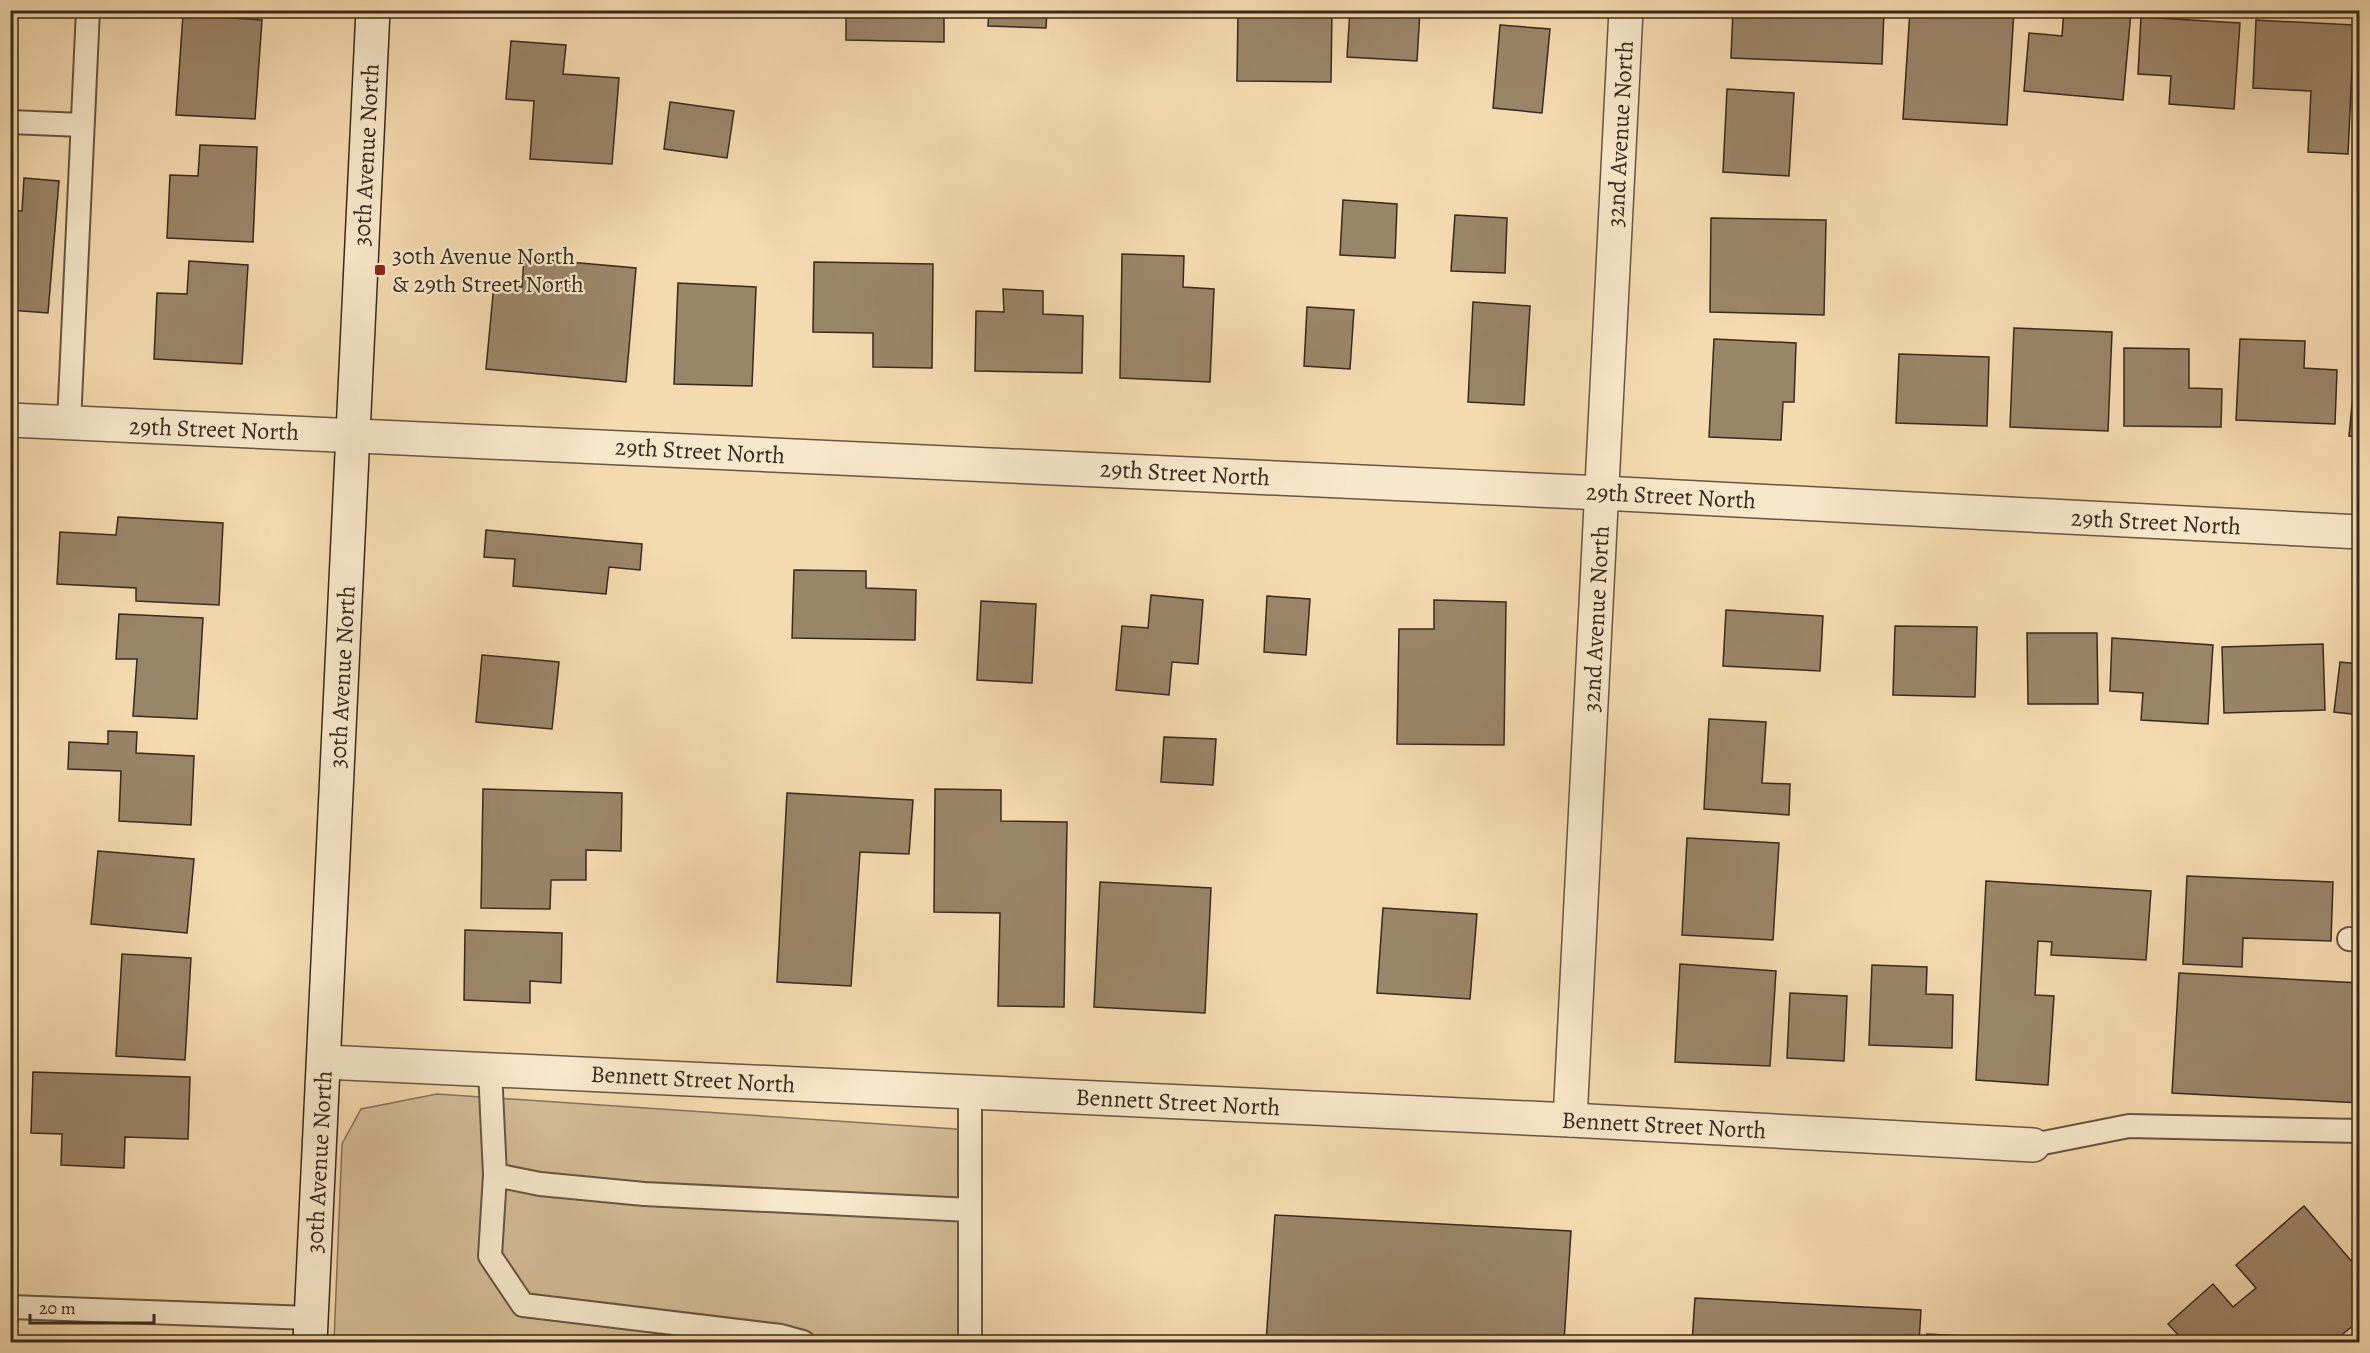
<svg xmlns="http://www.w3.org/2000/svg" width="2370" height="1353" font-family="Alegreya,serif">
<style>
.green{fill:#d4bd96;stroke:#87725a;stroke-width:1.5}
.building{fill:#9b8569;stroke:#3a281d;stroke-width:1.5}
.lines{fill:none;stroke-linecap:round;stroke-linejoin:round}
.lane-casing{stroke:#685542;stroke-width:26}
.street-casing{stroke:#685542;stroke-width:36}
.secondary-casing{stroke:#3a281d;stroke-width:36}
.lane{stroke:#f8e8cb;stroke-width:22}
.street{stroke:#f8e8cb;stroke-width:33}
.secondary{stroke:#f8e8cb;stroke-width:33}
.poi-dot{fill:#8f2418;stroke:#f8e8cb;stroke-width:2}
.labels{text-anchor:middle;stroke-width:4.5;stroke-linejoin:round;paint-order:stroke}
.street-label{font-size:24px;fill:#3a281d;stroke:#f8e8cb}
.poi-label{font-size:24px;fill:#3a281d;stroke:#f8e8cb;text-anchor:start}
</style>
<rect width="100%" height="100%" fill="#f4dbaf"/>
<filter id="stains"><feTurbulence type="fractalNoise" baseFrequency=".00333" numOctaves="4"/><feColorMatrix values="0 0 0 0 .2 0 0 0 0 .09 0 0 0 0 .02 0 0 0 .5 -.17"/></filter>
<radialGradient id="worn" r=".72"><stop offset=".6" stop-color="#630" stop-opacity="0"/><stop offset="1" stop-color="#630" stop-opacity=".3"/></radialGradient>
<polygon class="green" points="437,1094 970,1130 964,1342 334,1342 342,1144 361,1109"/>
<g class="building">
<polygon points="814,10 944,10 944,42 846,40 846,13 813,13"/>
<polygon points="989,10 1047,10 1046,28 988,26"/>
<polygon points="1238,10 1332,10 1331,82 1237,81"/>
<polygon points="1350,10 1420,10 1417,61 1347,57"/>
<polygon points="1733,10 1884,10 1882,64 1731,58"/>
<polygon points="1910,10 2014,10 2007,125 1903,119"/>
<polygon points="2064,10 2131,12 2123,100 2024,91 2029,33 2062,36"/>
<polygon points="183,15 262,20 255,119 176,115"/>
<polygon points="2141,17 2240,23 2234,109 2169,104 2171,76 2138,74"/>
<polygon points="2256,20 2354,25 2348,154 2308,152 2311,91 2253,88"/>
<polygon points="1500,25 1550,29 1542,113 1493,108"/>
<polygon points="511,41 566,45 563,74 619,78 612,164 530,159 534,101 506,99"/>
<polygon points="1727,89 1794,93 1789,176 1723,172"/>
<polygon points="670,102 734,111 727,158 664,149"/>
<polygon points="200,145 257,147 253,242 167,238 170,175 198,176"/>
<polygon points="24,178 59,181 48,313 10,310 10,210 22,211"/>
<polygon points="1343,200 1397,204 1395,258 1340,255"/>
<polygon points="1455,215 1507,218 1505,273 1451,271"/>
<polygon points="1711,218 1826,220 1824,315 1710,312"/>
<polygon points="1122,254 1184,256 1183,287 1214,289 1210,382 1120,378"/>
<polygon points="524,258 636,268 626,382 486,369 494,284 522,287"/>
<polygon points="189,261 248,265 242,364 154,359 157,293 187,294"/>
<polygon points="814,262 933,264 932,368 873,367 873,333 813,332"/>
<polygon points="678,283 756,287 752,386 674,384"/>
<polygon points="1003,289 1043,291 1043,314 1083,316 1082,373 975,371 976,311 1004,312"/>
<polygon points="1473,302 1530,306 1524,405 1468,402"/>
<polygon points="1307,307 1354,310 1350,369 1304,366"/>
<polygon points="2014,328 2112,332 2108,431 2010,427"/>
<polygon points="1714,339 1796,343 1794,402 1783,402 1781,440 1709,437"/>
<polygon points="2240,339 2305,341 2304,368 2337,370 2335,424 2236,420"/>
<polygon points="2124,348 2189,349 2189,388 2222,389 2221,427 2124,426"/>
<polygon points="1899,354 1989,357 1987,426 1896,423"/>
<polygon points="2355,374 2360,375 2360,437 2349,436"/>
<polygon points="118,517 223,523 219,605 136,601 136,588 57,584 60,532 116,535"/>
<polygon points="486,530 642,544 640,570 609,567 606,594 513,586 515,559 484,557"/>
<polygon points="794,570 866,571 866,588 916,590 915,640 792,638"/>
<polygon points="1151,595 1203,600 1198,664 1172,662 1169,695 1116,690 1122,626 1148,628"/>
<polygon points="1267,596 1310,599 1306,655 1264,652"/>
<polygon points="1434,600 1506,602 1504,745 1397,744 1399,629 1434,629"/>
<polygon points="981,601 1036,604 1032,683 977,680"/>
<polygon points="1726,610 1823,616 1820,671 1723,666"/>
<polygon points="119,614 203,618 197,719 133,716 137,659 116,659"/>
<polygon points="1895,626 1977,627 1975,697 1893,695"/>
<polygon points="2027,633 2097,633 2098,704 2028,704"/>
<polygon points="2112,638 2213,645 2208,724 2141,720 2143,693 2110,691"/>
<polygon points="2323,644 2325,710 2224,713 2222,647"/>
<polygon points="482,655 559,662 552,729 476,722"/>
<polygon points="2340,662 2360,664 2360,715 2334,712"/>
<polygon points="1709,719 1766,722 1762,783 1790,784 1789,815 1704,809"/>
<polygon points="108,731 137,732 136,753 194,756 191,825 119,821 121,771 68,769 69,742 108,744"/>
<polygon points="1164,737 1216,739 1213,785 1161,782"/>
<polygon points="483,789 622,793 621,851 586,850 586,880 551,880 550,909 481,908"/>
<polygon points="935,789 1001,790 1001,821 1067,822 1064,1007 998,1006 1000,913 934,912"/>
<polygon points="787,793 913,800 909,854 860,852 851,986 777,982"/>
<polygon points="1687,838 1779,843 1773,940 1682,935"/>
<polygon points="98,851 194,859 187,933 91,924"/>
<polygon points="2187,876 2333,882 2331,941 2243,938 2242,967 2183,964"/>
<polygon points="1986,881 2151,891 2146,960 2051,955 2052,942 2038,941 2035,995 2054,996 2048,1085 1976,1080"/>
<polygon points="1100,882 1211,888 1205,1013 1094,1007"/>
<polygon points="1383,908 1477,914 1470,999 1377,993"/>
<polygon points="465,930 562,933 561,983 530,981 530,1003 464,1000"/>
<polygon points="122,954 191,958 185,1060 116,1056"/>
<polygon points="1680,964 1776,971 1770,1066 1675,1062"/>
<polygon points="1872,965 1927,967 1926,994 1953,995 1952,1048 1869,1045"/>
<polygon points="2179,973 2360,983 2360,1103 2172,1093"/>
<polygon points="1790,993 1847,996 1844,1061 1787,1058"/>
<polygon points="33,1072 190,1077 188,1139 125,1137 124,1168 61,1165 62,1134 31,1133"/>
<polygon points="2304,1206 2360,1271 2360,1320 2333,1342 2185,1342 2168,1324 2213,1284 2233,1307 2256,1288 2236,1265"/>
<polygon points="1275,1215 1571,1231 1564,1342 1266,1342"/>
<polygon points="1695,1298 1921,1310 1919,1342 1692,1342"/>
<polygon points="1927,1334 2076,1342 1927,1342"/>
</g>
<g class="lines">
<defs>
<g id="lane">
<polyline points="10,122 82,125"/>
<polyline points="69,423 88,10"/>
<polyline points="2349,939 2360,940"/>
<polyline points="490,1070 495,1175 540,1184 644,1194 970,1210"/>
<polyline points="970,1092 970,1342"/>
<polyline points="2033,1145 2129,1126 2360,1131"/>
<polyline points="495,1175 490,1256 523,1305 781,1336 803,1342"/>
<polyline points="10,1307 311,1318"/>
</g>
<g id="street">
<polyline points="10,420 1602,493 2360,532"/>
<polyline points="324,1062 1570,1120 2033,1145"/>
<polyline points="1570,1120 1626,10"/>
</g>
<polyline id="secondary" points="310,1342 373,10"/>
</defs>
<use href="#lane" class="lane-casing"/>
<use href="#street" class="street-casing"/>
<use href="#secondary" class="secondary-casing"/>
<use href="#lane" class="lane"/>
<use href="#street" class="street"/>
<use href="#secondary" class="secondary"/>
</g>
<rect class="poi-dot" x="374" y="264" width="12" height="12" rx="3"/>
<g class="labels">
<g class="street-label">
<text transform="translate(1620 134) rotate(-87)" y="8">32nd Avenue North</text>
<text transform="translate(366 155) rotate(-87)" y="8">30th Avenue North</text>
<text transform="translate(214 429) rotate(2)" y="8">29th Street North</text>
<text transform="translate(700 451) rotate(3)" y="8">29th Street North</text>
<text transform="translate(1185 473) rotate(3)" y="8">29th Street North</text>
<text transform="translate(1671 496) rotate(3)" y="8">29th Street North</text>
<text transform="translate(2156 522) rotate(3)" y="8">29th Street North</text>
<text transform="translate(1596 619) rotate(-87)" y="8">32nd Avenue North</text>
<text transform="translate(342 677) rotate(-87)" y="8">30th Avenue North</text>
<text transform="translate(693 1079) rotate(3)" y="8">Bennett Street North</text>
<text transform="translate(1178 1102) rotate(3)" y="8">Bennett Street North</text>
<text transform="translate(1664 1125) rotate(3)" y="8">Bennett Street North</text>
<text transform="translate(319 1162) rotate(-87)" y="8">30th Avenue North</text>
</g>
<g class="poi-label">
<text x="392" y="264">30th Avenue North<tspan x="392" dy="28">&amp; 29th Street North</tspan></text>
</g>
</g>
<rect width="2370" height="1353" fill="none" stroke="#f4dbaf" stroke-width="36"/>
<rect x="12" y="12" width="2346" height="1329" fill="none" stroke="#3a281d" stroke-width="3"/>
<rect x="18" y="18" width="2334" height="1317" fill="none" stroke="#3a281d" stroke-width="1.5"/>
<path d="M30 1314v9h124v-9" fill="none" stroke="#3a281d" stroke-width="3"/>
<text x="39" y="1314" font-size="18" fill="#3a281d" stroke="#f8e8cb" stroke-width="4.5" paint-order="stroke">20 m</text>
<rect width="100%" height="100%" filter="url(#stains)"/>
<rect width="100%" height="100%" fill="url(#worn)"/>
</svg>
